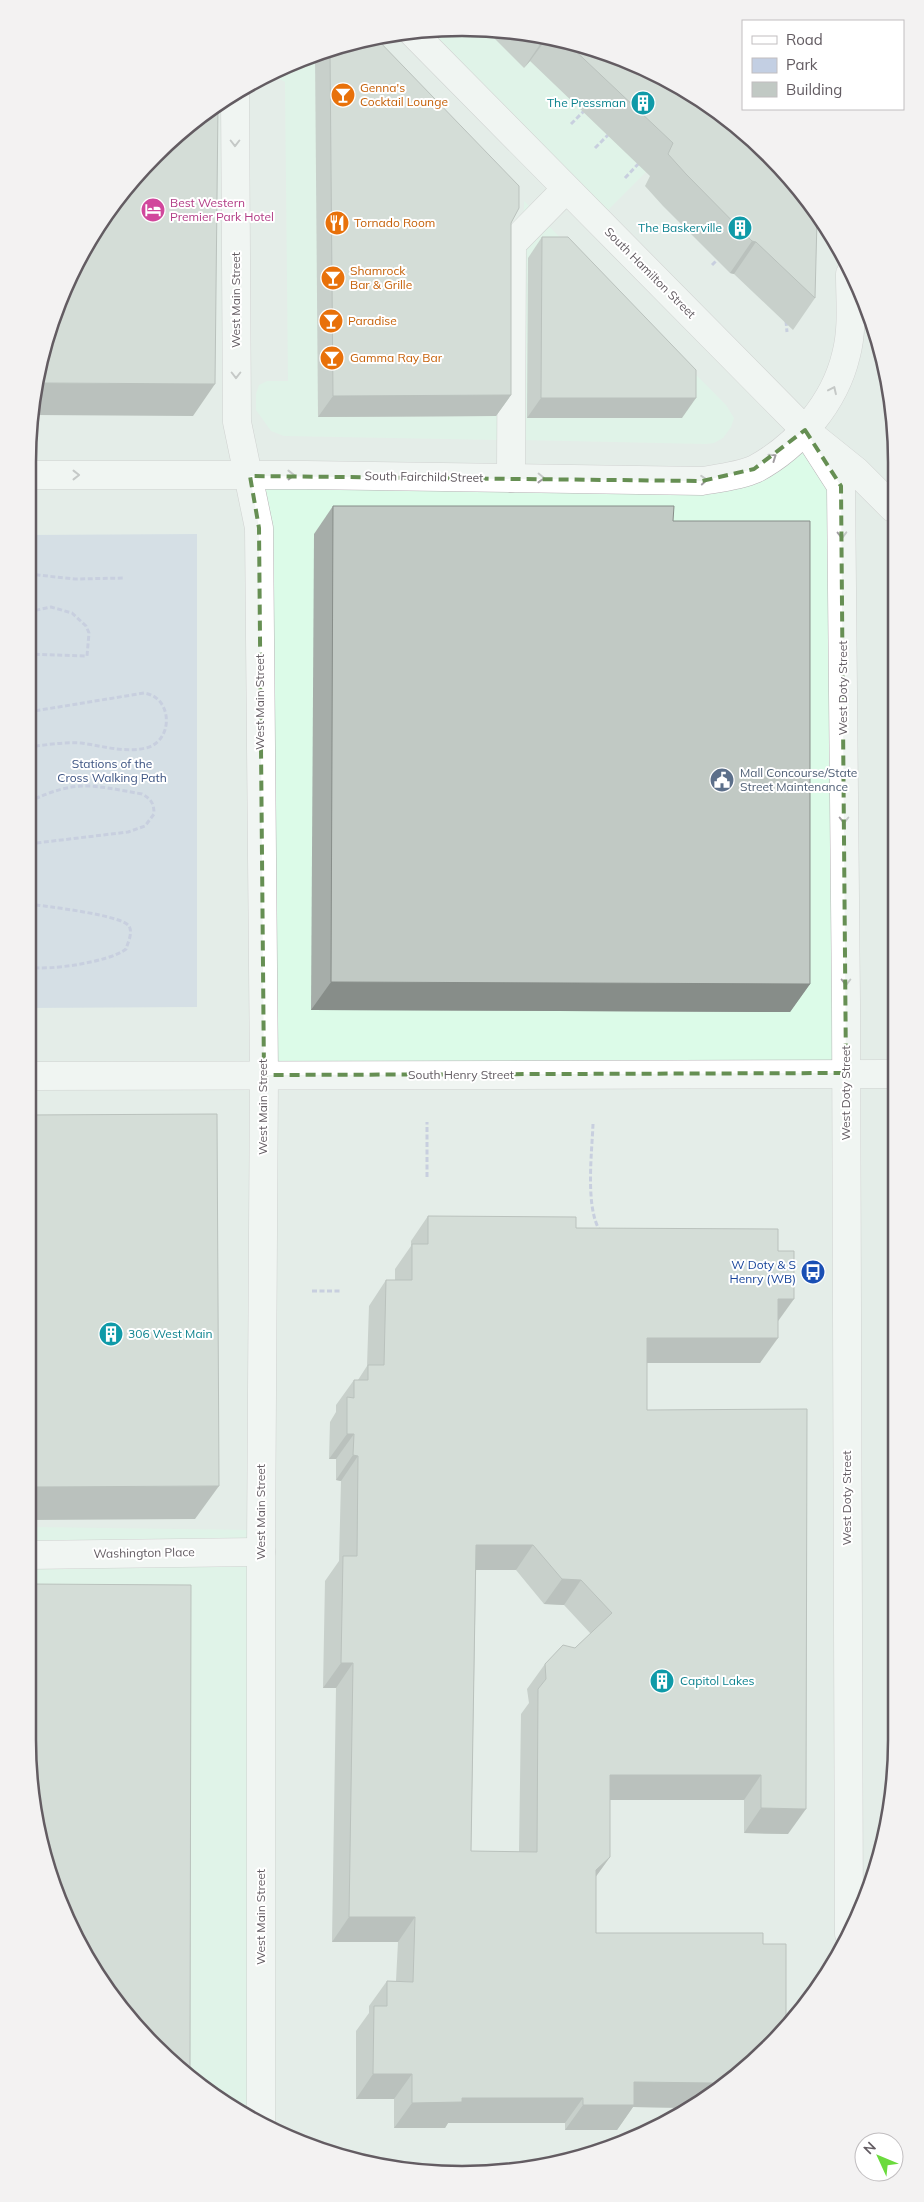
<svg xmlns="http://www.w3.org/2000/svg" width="924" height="2202" font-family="Mulish,sans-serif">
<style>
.commercial{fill:#dcfbe8}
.green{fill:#c3cfe3}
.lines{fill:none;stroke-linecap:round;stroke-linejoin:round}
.minor-casing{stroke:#b8b2b6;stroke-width:29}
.path{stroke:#a7acd4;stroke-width:3;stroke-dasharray:5 2.5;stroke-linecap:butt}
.minor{stroke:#fff;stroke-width:28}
.wall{fill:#a6ada9;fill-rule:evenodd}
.shaded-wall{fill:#878d89}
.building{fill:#c1c9c4;stroke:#878d89;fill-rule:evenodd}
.oneway{stroke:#a19da1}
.marked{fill:none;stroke:#668f53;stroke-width:4;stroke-dasharray:10 6;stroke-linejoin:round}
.labels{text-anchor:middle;stroke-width:4;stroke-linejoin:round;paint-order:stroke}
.food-label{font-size:12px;fill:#c56008;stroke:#fff;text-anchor:start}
.culture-label{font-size:12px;fill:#0d838f;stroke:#fff;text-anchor:end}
.hotel-label{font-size:12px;fill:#b23c85;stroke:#fff;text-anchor:start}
.street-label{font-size:12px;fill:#635c62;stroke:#fff}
.park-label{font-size:12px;fill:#3c5382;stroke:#fff}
.service-label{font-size:12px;fill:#4e5e75;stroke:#fff;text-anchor:start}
.transit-label{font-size:12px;fill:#164399;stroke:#fff;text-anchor:end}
.rim{fill:none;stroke:#635c62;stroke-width:2.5}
</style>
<rect width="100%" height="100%" fill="#e4ede8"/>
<g class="commercial">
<polygon points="434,28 519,31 654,164 598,220 412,32"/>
<polygon points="350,42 503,179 499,440 284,436 271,431 256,410 256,394 259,385 267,381 288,381 285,82 269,73"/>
<polygon points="524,201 726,405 734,418 731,427 723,438 714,443 706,444 520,440"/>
<polygon points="805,430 841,486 846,1073 264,1075 250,476 703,481"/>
<polygon points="28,1527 261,1530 261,2108 234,2108 135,2026 28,1740"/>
</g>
<polygon class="green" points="197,534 197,1007 28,1008 28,535"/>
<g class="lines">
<defs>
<g id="minor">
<polyline points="412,32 805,430 856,471 893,508"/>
<polyline points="235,94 237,422 259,528 264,1075 261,1552 261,2123"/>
<polyline points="805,430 841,486 846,1003 849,1934"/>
<path d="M28,475H306L702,481C720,478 739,476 755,469C798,446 835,402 846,355C853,329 850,301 850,274"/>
<polyline points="511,478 512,244 566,189"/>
<polyline points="28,1076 895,1074"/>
<polyline points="28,1555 261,1552"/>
</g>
</defs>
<use href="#minor" class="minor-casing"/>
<g class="path">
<polyline points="571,124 586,109"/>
<polyline points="595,148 608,135"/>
<polyline points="625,178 641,161"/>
<polyline points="712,265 717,260"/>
<polyline points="786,321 787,332"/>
<polyline points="28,574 75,579 124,578"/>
<polyline points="28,612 51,607 72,613 86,626 89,633 87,656 28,654"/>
<path d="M28,712L144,693C173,697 174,741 146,748C124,753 103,746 81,743C63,742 45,745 28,747"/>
<path d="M28,802C77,779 91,785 142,794C151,799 154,803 154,814L145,826L128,832L28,844"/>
<path d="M28,904C44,906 122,915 129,926C133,933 128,942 126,949C110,962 48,971 28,967"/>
<path d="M593,1124C592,1152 585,1207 600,1231"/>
<polyline points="427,1177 427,1122"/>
<polyline points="312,1291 340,1291"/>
</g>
<use href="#minor" class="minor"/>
</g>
<g class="wall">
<polygon points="486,30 519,31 602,51 815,298 793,330 734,274 730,273 663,206 645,186 650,176 530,61 524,68"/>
<polygon points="350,42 511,223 511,395 496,416 318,417 315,55"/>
<polygon points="542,237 682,418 527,418 528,258"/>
<polygon points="333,506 673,521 810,984 790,1012 311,1010 314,534"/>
<path d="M428,1216L576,1228L778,1322L760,1363H647V1410L788,1834L744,1833V1800H610V1857L596,1876V1933L763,1944L786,2029L690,2108L633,2107L617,2130H565V2123H448L445,2128H394V2099H356V2031L369,2013V2006L387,1981H396L398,1942H332L336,1688H323L325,1581L339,1561L341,1481L336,1480V1459H329L330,1422L336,1412V1405L354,1380H358L367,1366L369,1306L386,1280H395V1269L411,1246V1241ZM476,1570H516L544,1604L564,1605L591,1634L575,1648L545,1664L527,1689L529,1703L521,1714L519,1852L471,1851Z"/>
</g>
<g class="shaded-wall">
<polygon points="545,37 547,38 530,61 524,68"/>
<polygon points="752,241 756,242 734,274 730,273"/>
<polygon points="41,383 215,384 193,416 35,415"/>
<polygon points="511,395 496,416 318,417 333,396"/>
<polygon points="541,398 696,398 682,418 527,418"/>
<polygon points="331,982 810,984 790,1012 311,1010"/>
<polygon points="778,1299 794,1299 776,1324"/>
<polygon points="647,1338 778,1338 760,1363 630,1363"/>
<polygon points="347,1434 354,1434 336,1459 329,1459"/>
<polygon points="353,1455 358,1456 341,1481 336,1480"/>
<polygon points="219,1486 195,1519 28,1520 28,1487"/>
<polygon points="476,1545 533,1545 516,1570 459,1570"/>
<polygon points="562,1579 581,1580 564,1605 544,1604"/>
<polygon points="341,1663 353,1663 336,1688 323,1688"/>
<polygon points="610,1775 761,1775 744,1800 593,1800"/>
<polygon points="761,1808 806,1809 788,1834 744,1833"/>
<polygon points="610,1857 592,1882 596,1870"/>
<polygon points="349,1917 415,1917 398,1942 332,1942"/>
<polygon points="373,2074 412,2074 394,2099 356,2099"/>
<polygon points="634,2082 713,2083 702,2097 690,2108 633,2107 617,2130 565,2130 583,2105"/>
<polygon points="462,2098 583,2098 565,2123 448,2123 445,2128 394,2128 412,2103"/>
</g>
<g class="building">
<polygon points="376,38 519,186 519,208 511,223 511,395 333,396 330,50 350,42"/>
<polygon points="567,43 602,51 704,101 789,176 817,220 815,298 756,242 752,241 686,174 668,154 673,143"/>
<polygon points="218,104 215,384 41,383 51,322 86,244 136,175 198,117"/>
<polygon points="542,237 568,237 696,370 696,398 541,398"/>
<polygon points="333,506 674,506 673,521 810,521 810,984 331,982"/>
<polygon points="217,1114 219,1486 28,1487 28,1115"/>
<path d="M428,1216L576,1217V1228L778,1229V1251H794V1299H778V1338H647V1410L807,1409L806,1809L761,1808V1775H610V1857L596,1870V1933H763V1944H786V2029L713,2089V2083L634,2082V2105H583V2098H462V2102L412,2103V2074H373L374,2006H387V1981L413,1982L415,1917H349L353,1663H341L343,1556H357L358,1456L353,1455L354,1434H347V1397L354,1398V1380H368V1365H384L386,1280H412V1244H428ZM476,1545H533L562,1579L581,1580L612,1613L575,1648L563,1645L545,1664L546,1679L538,1689L537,1852L471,1851Z"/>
<polygon points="28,1584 191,1585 190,2071 135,2026 86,1957 51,1880 28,1740"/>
</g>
<defs><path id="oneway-chevron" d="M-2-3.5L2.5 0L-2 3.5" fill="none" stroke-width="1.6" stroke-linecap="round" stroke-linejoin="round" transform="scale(1.25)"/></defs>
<g class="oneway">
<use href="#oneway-chevron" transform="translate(235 143) rotate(90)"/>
<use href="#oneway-chevron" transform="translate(236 375) rotate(90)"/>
<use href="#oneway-chevron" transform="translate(833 390) rotate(-65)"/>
<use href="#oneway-chevron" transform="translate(773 457) rotate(-35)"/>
<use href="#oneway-chevron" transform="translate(76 475)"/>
<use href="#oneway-chevron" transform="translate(291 475) rotate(-1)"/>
<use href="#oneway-chevron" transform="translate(541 478) rotate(1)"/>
<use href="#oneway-chevron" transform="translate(704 480) rotate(-4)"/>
<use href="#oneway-chevron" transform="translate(842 535) rotate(89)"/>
<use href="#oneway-chevron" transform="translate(844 820) rotate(90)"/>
<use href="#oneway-chevron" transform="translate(846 982) rotate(90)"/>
</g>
<path d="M0 0H924V2202H0ZM805,430L841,486L846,1073L264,1075L259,528L250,476L702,481L754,469Z" fill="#e4ede8" fill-opacity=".55" fill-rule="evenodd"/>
<path class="marked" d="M805,430L841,486L846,1073L264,1075L259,528L250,476L702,481L754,469Z"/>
<defs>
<symbol id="bar-disc" viewBox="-11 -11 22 22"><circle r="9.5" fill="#e8710a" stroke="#fff"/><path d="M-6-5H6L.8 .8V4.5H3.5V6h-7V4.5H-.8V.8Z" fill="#fff"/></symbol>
<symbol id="building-disc" viewBox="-11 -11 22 22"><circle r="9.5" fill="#0f9aa8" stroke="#fff"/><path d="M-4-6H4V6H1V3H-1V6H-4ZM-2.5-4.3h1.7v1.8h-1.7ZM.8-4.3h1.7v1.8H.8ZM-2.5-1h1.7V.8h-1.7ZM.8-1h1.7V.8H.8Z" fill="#fff"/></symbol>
<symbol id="hotel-disc" viewBox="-11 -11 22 22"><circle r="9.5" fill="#d1479c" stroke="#fff"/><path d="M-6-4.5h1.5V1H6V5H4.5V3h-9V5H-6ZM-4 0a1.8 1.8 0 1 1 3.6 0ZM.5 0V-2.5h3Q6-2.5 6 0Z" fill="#fff"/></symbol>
<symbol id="restaurant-disc" viewBox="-11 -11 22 22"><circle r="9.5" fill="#e8710a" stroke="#fff"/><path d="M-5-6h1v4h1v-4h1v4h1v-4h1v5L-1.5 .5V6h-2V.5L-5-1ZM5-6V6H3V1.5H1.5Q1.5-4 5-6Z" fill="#fff"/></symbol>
<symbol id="civic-disc" viewBox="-11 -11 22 22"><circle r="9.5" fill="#5c6f8a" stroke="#fff"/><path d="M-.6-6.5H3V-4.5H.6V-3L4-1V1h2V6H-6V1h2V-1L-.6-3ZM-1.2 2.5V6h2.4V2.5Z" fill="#fff"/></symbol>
<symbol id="bus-disc" viewBox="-11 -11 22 22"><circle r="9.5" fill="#1a4fb4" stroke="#fff"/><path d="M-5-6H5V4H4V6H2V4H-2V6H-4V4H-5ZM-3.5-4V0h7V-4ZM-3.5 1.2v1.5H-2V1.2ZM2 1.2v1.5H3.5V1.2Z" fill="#fff"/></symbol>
</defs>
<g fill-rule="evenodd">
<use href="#bar-disc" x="329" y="81" width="28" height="28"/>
<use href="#building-disc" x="629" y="89" width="28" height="28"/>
<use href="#hotel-disc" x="139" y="196" width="28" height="28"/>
<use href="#restaurant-disc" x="323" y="209" width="28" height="28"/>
<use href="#building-disc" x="726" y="214" width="28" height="28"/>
<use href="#bar-disc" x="319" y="264" width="28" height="28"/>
<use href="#bar-disc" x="317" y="307" width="28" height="28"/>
<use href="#bar-disc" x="318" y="344" width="28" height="28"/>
<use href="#civic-disc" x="708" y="766" width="28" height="28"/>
<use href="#bus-disc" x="799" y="1258" width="28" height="28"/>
<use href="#building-disc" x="97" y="1320" width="28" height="28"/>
<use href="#building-disc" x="648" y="1667" width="28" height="28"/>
</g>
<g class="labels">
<g class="food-label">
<text x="360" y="92">Genna's<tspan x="360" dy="14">Cocktail Lounge</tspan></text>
<text x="354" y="227">Tornado Room</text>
<text x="350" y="275">Shamrock<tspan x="350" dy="14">Bar &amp; Grille</tspan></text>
<text x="348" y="325">Paradise</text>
<text x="350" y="362">Gamma Ray Bar</text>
</g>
<g class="culture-label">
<text x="626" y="107">The Pressman</text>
<text x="722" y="232">The Baskerville</text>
<text x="128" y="1338" text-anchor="start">306 West Main</text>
<text x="680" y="1685" text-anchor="start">Capitol Lakes</text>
</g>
<g class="hotel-label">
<text x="170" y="207">Best Western<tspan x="170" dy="14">Premier Park Hotel</tspan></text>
</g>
<g class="street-label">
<text transform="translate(650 273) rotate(45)" y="4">South Hamilton Street</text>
<text transform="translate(236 300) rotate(-90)" y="4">West Main Street</text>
<text transform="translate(424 477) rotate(1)" y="4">South Fairchild Street</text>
<text transform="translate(843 688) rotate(-90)" y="4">West Doty Street</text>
<text transform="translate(260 702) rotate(-90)" y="4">West Main Street</text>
<text x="461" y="1079">South Henry Street</text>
<text transform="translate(846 1093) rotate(-90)" y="4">West Doty Street</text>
<text transform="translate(263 1107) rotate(-90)" y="4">West Main Street</text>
<text transform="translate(847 1498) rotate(-90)" y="4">West Doty Street</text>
<text transform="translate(261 1512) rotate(-90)" y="4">West Main Street</text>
<text transform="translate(144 1553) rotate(-1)" y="4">Washington Place</text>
<text transform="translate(261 1917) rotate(-90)" y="4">West Main Street</text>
</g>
<g class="park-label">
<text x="112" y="768">Stations of the<tspan x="112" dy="14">Cross Walking Path</tspan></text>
</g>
<g class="service-label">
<text x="740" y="777">Mall Concourse/State<tspan x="740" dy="14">Street Maintenance</tspan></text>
</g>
<g class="transit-label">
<text x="796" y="1269">W Doty &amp; S<tspan x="796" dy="14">Henry (WB)</tspan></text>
</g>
</g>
<path d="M0 0H924V2202H0ZM462 36H462A426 426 0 0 1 888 462V1740A426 426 0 0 1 462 2166H462A426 426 0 0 1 36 1740V462A426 426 0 0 1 462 36Z" fill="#f3f2f2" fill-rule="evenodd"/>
<path class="rim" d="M462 36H462A426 426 0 0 1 888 462V1740A426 426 0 0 1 462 2166H462A426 426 0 0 1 36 1740V462A426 426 0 0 1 462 36Z"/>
<rect x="742" y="20" width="162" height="90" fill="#ffffff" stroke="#c1bec0"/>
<rect x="752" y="36" width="25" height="8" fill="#ffffff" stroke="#c1bec0"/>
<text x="786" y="45" font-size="15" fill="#635c62">Road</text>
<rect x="752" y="58" width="25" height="15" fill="#c3cfe3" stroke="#c1bec0"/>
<text x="786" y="70" font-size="15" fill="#635c62">Park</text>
<rect x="752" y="82" width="25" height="15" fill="#c1c9c4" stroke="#c1bec0"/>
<text x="786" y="95" font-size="15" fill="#635c62">Building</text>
<g transform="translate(879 2157) rotate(314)"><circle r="24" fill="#ffffff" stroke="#c1bec0"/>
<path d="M0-4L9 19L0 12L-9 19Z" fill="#6bdb3d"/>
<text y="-8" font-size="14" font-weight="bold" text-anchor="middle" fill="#635c62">N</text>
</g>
</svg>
